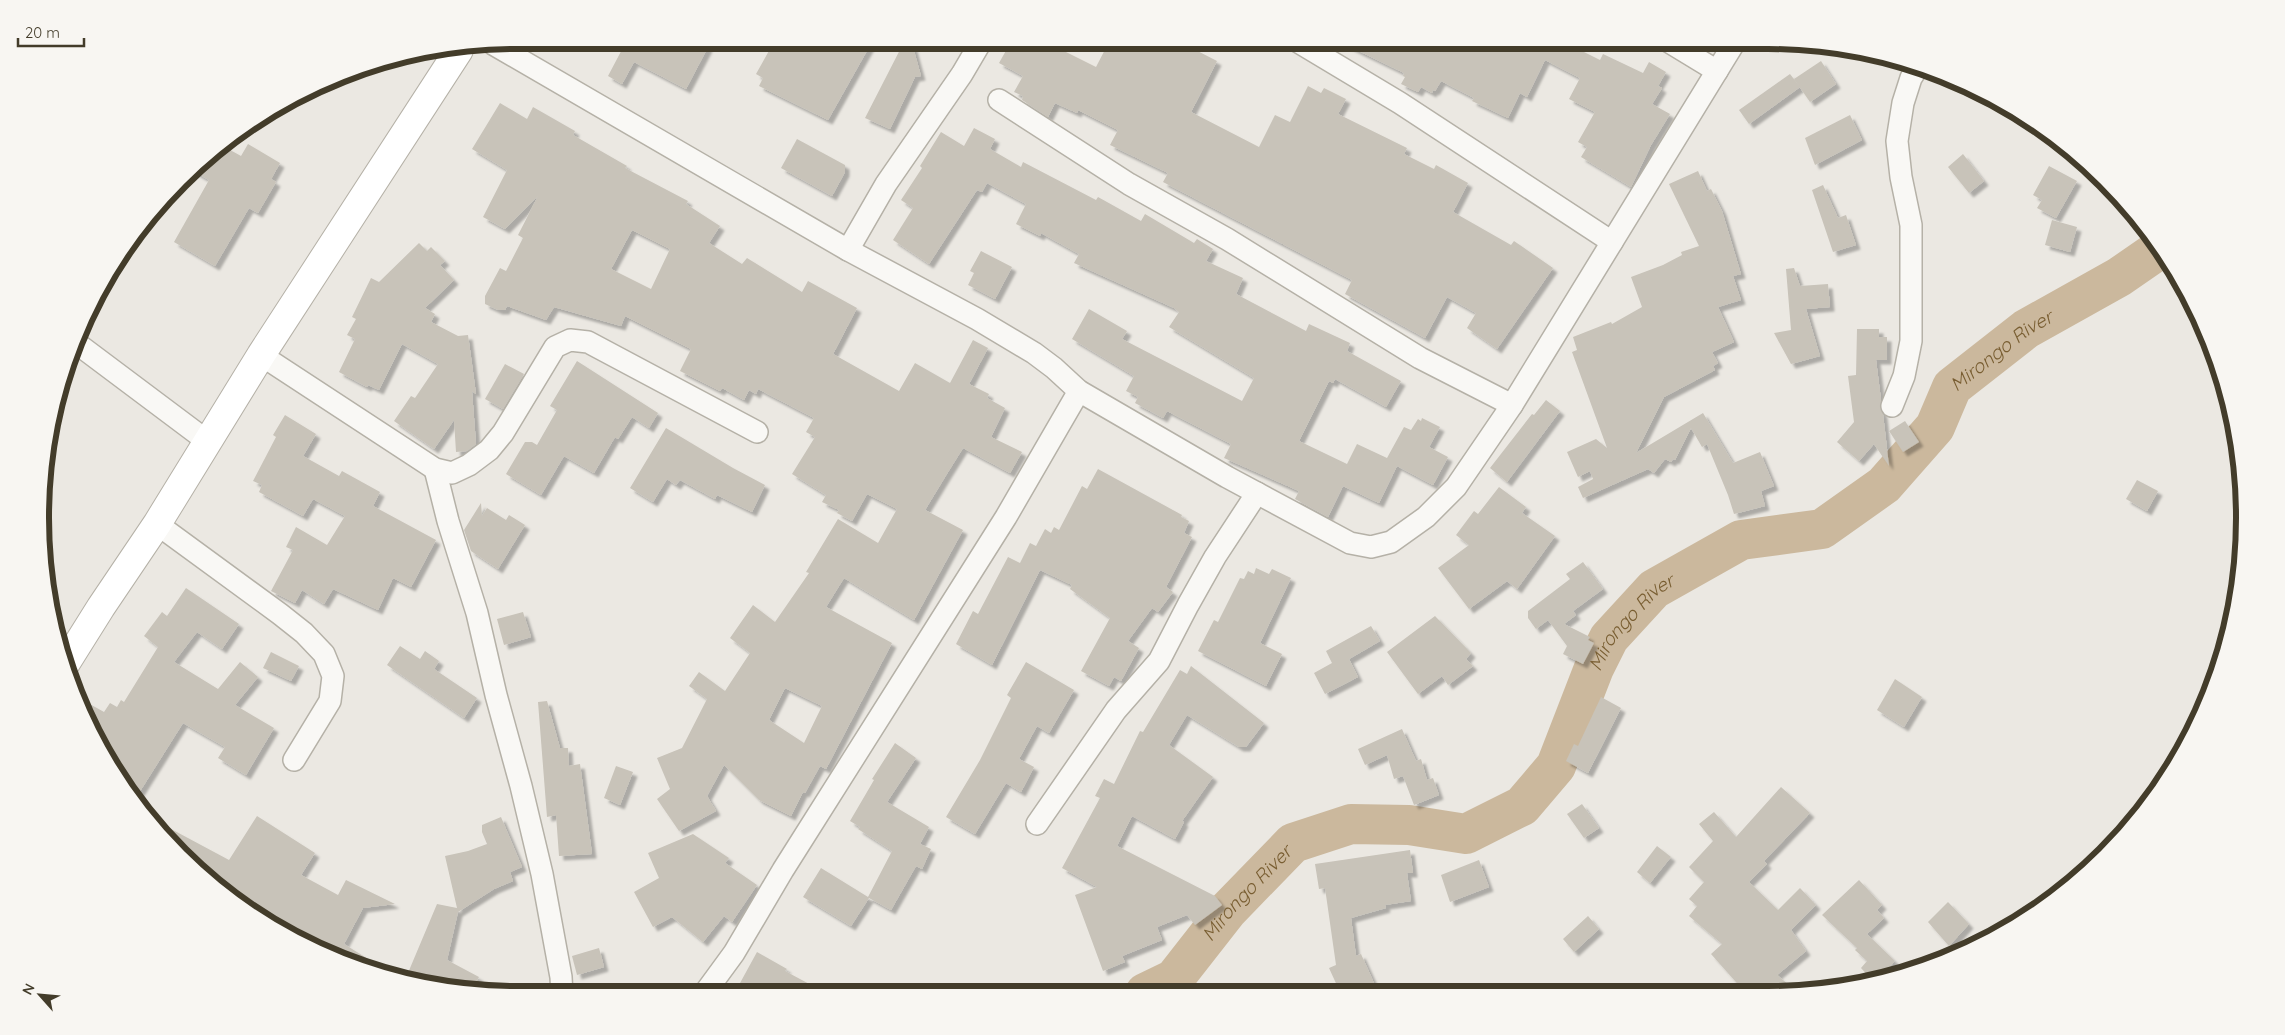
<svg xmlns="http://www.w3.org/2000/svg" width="2285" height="1035" font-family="Quicksand,sans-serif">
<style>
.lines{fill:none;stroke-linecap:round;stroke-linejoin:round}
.river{stroke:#cbb89d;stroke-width:40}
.building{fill:#c8c3b9;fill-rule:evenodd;filter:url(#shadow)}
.street-casing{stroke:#b5b1a7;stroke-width:24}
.secondary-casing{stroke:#b5b1a7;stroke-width:30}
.street{stroke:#f9f8f5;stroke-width:21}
.secondary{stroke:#fff;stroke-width:28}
.labels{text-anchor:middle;stroke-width:5;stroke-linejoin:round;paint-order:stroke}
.water-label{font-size:19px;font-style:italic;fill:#795e32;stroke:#f8f6f2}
.rim{fill:none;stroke:#433c2a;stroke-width:6}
</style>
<defs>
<filter id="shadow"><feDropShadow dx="4.5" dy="4.5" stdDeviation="1" flood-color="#0004"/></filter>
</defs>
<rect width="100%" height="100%" fill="#ebe8e2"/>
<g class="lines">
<path class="river" id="s1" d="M1145,993L1174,979L1228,910L1293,843L1351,824L1409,825L1466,834L1522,806L1556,766L1594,668L1609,638L1654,589L1741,540L1822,529L1884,485L1935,427L1952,387L2026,329L2119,277L2161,248"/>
</g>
<g class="building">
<polygon points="627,40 695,40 708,47 686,89 634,62 622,84 608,76"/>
<polygon points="775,40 873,40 828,120 759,86 763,78 756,74"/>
<polygon points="905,40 911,40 921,76 915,77 890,129 865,118"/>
<polygon points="1012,40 1047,40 1057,45 1056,47 1096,67 1110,40 1176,40 1217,61 1191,112 1259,147 1275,115 1290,122 1308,86 1321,93 1324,88 1346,99 1338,114 1407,148 1404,154 1434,169 1436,165 1468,183 1453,212 1511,245 1514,241 1553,268 1497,349 1467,328 1476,313 1447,297 1425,338 1345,294 1352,280 1163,182 1168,173 1110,145 1118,130 1078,110 1077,113 1055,103 1048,117 1022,100 1023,96 1014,92 1023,76 999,63"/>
<polygon points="1336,40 1560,40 1600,60 1603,54 1643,73 1649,62 1666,72 1658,86 1662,88 1652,104 1670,114 1651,145 1631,187 1581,157 1587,147 1578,142 1595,112 1569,99 1580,78 1545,60 1527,97 1520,93 1508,118 1472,101 1474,98 1441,81 1435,91 1433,90 1432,93 1421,87 1418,92 1401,84 1405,77 1403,76 1404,73"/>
<polygon points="1821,61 1836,84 1810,102 1794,79"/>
<polygon points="1790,74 1800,87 1749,124 1739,110"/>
<path d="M500,103L527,119L533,107L575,131L573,135L627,166L625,168L688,201L686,204L720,226L709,243L742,264L747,258L802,292L808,281L857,308L833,354L899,391L915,363L950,383L973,340L988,348L969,384L989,394L987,398L1005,408L991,437L1022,452L1010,473L963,448L948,472L925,510L963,530L914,620L844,578L826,607L892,643L826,769L820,766L805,793L803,792L791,816L759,800L724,765L707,796L716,811L679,831L657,799L670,789L657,758L682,748L707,699L689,686L699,672L725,691L750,653L730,638L753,605L775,622L809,573L806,572L838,519L878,543L897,509L867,494L852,521L837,513L839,510L822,502L826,495L792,474L815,437L806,432L814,418L758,389L756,394L749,390L744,400L722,388L720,391L680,371L691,349L625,316L621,326L554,307L546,320L507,306L505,310H498L485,304V296L500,268L506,271L523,238L518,235L538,196L505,229L483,217L507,170L472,149ZM632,230L670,249L651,289L611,269ZM785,688L822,706L804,743L769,720Z"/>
<polygon points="1850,115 1862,140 1815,165 1805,138"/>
<polygon points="974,128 995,139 990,149 1021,167 1023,162 1096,200 1098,197 1141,221 1145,214 1194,243 1197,239 1213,249 1206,261 1243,278 1236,294 1306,331 1309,324 1350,343 1347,351 1401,381 1386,407 1335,379 1333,383 1329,381 1299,441 1347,464 1357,444 1387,458 1404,427 1411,430 1418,419 1421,421 1422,418 1440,427 1429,447 1448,457 1433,485 1397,466 1379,503 1343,486 1328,517 1295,499 1299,491 1224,458 1231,444 1167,411 1163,418 1135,403 1138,397 1126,391 1134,376 1072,339 1089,309 1127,331 1122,339 1242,401 1254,378 1169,327 1179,312 1174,308 1074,263 1079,254 1041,233 1040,236 1016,224 1026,204 987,183 982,192 977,190 929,264 893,240 913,208 901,200 922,168 920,166 941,132 964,146"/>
<polygon points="797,139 845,165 845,172 832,196 781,168"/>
<polygon points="248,144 280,163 271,179 276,182 258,213 249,208 215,266 174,242 209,180 193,171 203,158 221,145 241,156"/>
<polygon points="1963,154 1984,181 1969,193 1948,167"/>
<polygon points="2049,166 2077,181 2056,218 2037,208 2042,200 2033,195"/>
<polygon points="1698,171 1707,191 1711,189 1722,211 1741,274 1733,276 1741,300 1718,307 1734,342 1712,352 1718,363 1713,366 1715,370 1664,397 1636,453 1703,413 1733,463 1760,452 1774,486 1761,491 1765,506 1734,514 1728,495 1707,444 1702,447 1691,428 1675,460 1673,459 1671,462 1665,459 1654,473 1648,469 1583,498 1578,487 1593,479 1590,471 1578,477 1567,452 1596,439 1607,448 1572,352 1577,350 1573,337 1611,322 1612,324 1642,307 1631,277 1663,265 1682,255 1681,252 1699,246 1669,184"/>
<polygon points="1823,185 1838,218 1846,215 1856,245 1833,252 1812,190"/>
<polygon points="2052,220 2077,227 2070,252 2045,245"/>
<polygon points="419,243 427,251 431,247 445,261 440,265 454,280 425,308 435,314 431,322 458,336 468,335 476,394 472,391 476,444 467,451 456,452 454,420 434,449 394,421 411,396 415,398 438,364 402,344 379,390 368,385 367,387 339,372 355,339 347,335 356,319 352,317 371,278 379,282"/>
<polygon points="981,251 1012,267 995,299 968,285 974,273 970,271"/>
<polygon points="1794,268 1800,286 1828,284 1830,307 1806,309 1820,356 1791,364 1774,333 1791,330 1786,269"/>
<polygon points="1857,329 1879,329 1879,337 1887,337 1887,360 1876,360 1881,400 1880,407 1883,414 1889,466 1874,444 1859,461 1837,442 1854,422 1848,376 1856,375"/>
<polygon points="577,361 658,413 649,428 632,417 618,439 615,437 594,473 564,456 541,495 506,474 525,442 532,442 537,445 557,410 550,406"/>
<polygon points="505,364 524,374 503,409 485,399"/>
<polygon points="1546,400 1560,411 1507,482 1490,468 1532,414 1534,415"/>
<polygon points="285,415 316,434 303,456 339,476 342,471 380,492 373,506 436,540 411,587 393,578 378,610 333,589 324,604 302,590 295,603 271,591 293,550 286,547 296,527 327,545 345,516 313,499 303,516 259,492 262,485 253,481 276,437 273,435"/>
<polygon points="1905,421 1919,442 1903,452 1889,431"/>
<polygon points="666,428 733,468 765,485 752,512 717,495 715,499 680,480 676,485 667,479 653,502 630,488"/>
<polygon points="1098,469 1182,515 1181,517 1189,521 1184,533 1192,537 1166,587 1173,592 1158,612 1152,608 1128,641 1139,648 1121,681 1114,677 1109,686 1081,671 1110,618 1070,589 1072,585 1040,570 992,665 956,644 973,611 978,614 1008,557 1020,563 1030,543 1036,546 1045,529 1051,533 1054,527 1059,530 1082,486 1087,489"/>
<polygon points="2137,480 2158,491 2147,511 2126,499"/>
<polygon points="1499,487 1526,507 1522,513 1555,536 1517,589 1507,581 1469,609 1438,568 1469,545 1456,535 1474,511 1478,514"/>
<polygon points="481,503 482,516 487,508 506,520 509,515 525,525 498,569 471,551 464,530"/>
<polygon points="1583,562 1603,589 1573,611 1576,615 1564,624 1590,637 1588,640 1594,643 1583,664 1563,654 1567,646 1548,620 1536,629 1528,618 1528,611 1570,579 1566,574"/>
<polygon points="1256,568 1269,574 1272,569 1291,578 1260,643 1282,654 1266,686 1198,651 1214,620 1218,622 1240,578 1244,579 1248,571 1254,574"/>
<polygon points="186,588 239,624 222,649 197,632 174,662 218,689 240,662 258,677 235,705 274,728 246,775 218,758 225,747 183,723 137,796 104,756 77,697 104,712 110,703 117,707 121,700 124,702 158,647 144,636 162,612 167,616"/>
<polygon points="523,612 531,637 504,645 497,619"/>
<polygon points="1435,616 1471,653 1466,659 1473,666 1448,685 1442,676 1418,694 1387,652"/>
<polygon points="1371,626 1380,641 1349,659 1358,677 1325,694 1314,673 1332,663 1326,651"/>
<polygon points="400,646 420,659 425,651 439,661 434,669 477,698 464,718 387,665"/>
<polygon points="271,652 299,666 291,681 263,668"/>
<polygon points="1026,662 1074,690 1049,733 1037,726 1019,759 1034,767 1021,792 1006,783 975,834 946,817 980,760 1011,698 1007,695"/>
<polygon points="1191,666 1264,723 1246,747 1239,747 1187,715 1169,745 1213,777 1182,821 1184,822 1175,839 1132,816 1117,846 1215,896 1222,905 1195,925 1187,915 1157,927 1162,940 1122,956 1125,962 1103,971 1075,895 1097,887 1062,868 1100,798 1095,796 1104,779 1114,784 1140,731 1143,732 1180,670 1187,674"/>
<polygon points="1895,679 1922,697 1904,727 1877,710"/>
<polygon points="1601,697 1621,708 1588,773 1566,761 1574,744 1578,746"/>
<polygon points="547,701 560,748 568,748 569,766 580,764 592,854 559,856 556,815 547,817 538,702"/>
<polygon points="1402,729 1416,761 1421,759 1427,780 1433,778 1439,795 1414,805 1403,776 1394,779 1387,755 1365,765 1358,749"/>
<polygon points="895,743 916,758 887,802 929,827 920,844 931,849 922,869 916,866 891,910 869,898 851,926 803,897 821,868 868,897 892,851 858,829 860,827 850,821 874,780 872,779"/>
<polygon points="616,766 633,772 620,805 604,798"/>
<polygon points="1781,787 1810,813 1764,861 1767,864 1749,882 1778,910 1800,888 1816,905 1791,930 1806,951 1777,975 1796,991 1744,991 1711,954 1722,944 1689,916 1697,906 1689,899 1704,882 1689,867 1713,841 1699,824 1714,812 1736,837"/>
<polygon points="1582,804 1599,828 1584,838 1567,814"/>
<polygon points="257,816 315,853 301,875 338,895 346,880 395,904 363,908 344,944 381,967 378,972 335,959 203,877 158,822 229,860"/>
<polygon points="501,817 522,867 510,872 513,881 494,889 458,912 447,960 479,977 471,990 425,986 405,980 437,904 457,908 445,856 468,851 487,844 482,832 482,825"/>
<polygon points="693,834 729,858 725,863 757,885 732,922 724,916 703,942 672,917 653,927 634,892 659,878 648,853"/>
<polygon points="1657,846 1671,857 1650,883 1637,872"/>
<polygon points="1410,850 1413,873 1407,873 1411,901 1385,905 1386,908 1351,918 1356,956 1361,954 1378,992 1340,992 1329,968 1336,965 1325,888 1319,889 1315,864"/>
<polygon points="1479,860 1489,887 1450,902 1441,875"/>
<polygon points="1859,880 1882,905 1877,910 1884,918 1867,934 1895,961 1879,978 1872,980 1861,968 1867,961 1855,950 1857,948 1822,915"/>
<polygon points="1948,902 1969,924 1949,946 1928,922"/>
<polygon points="1588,916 1599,929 1574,952 1563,939"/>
<polygon points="599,948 604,967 577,975 572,956"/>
<polygon points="757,952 787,969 785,971 828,994 734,994"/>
</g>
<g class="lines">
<defs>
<g id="street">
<polyline points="1295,40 1400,103 1612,242"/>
<polyline points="1666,40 1717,71"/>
<polyline points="493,44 848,250 977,319 1034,353 1054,368 1079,391 1227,477 1350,543 1371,547 1391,542 1426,517 1456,487 1512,405 1736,40"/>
<polyline points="999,100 1129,184 1227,239 1420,358 1512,405"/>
<polyline points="848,250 886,184 962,74 982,40"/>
<polyline points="79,345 207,441"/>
<polyline points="261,355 435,469 452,473 469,465 489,450 503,433 555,347 570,340 588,342 757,432"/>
<polyline points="1892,406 1904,376 1911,341 1911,225 1901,177 1897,141 1903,103 1911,78 1918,67"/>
<polyline points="435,469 448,521 477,613 496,695 521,786 542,874 561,977 562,995"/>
<polyline points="157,524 280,614 304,633 324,654 333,676 330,701 294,760"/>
<polyline points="1037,824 1116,710 1159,661 1188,605 1215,557 1257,493"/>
<polyline points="704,994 734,953 783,870 1006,517 1079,391"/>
</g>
<polyline id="secondary" points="64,666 101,607 157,524 261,355 459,50"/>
</defs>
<use href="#street" class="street-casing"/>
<use href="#secondary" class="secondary-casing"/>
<use href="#street" class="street"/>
<use href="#secondary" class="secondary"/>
</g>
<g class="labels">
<g class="water-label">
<text dy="7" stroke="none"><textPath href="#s1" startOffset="1150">Mirongo River</textPath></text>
<text dy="7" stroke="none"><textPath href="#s1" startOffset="670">Mirongo River</textPath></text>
<text dy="7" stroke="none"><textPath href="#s1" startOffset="145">Mirongo River</textPath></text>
</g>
</g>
<path d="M0 0H2285V1035H0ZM517 49H1768A468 468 0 0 1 2236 517V518A468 468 0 0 1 1768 986H517A468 468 0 0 1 49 518V517A468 468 0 0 1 517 49Z" fill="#f8f6f2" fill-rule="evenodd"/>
<path class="rim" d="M517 49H1768A468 468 0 0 1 2236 517V518A468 468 0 0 1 1768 986H517A468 468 0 0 1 49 518V517A468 468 0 0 1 517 49Z"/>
<g transform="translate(40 995) rotate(297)" stroke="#f8f6f2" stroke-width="4" paint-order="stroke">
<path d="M0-4L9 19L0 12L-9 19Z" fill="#433c2a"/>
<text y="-8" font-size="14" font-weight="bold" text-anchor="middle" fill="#433c2a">N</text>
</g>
<path d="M18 38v8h66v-8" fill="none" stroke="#433c2a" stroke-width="2.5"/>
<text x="25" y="38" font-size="15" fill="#433c2a" stroke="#f8f6f2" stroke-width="4" paint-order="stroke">20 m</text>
</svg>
